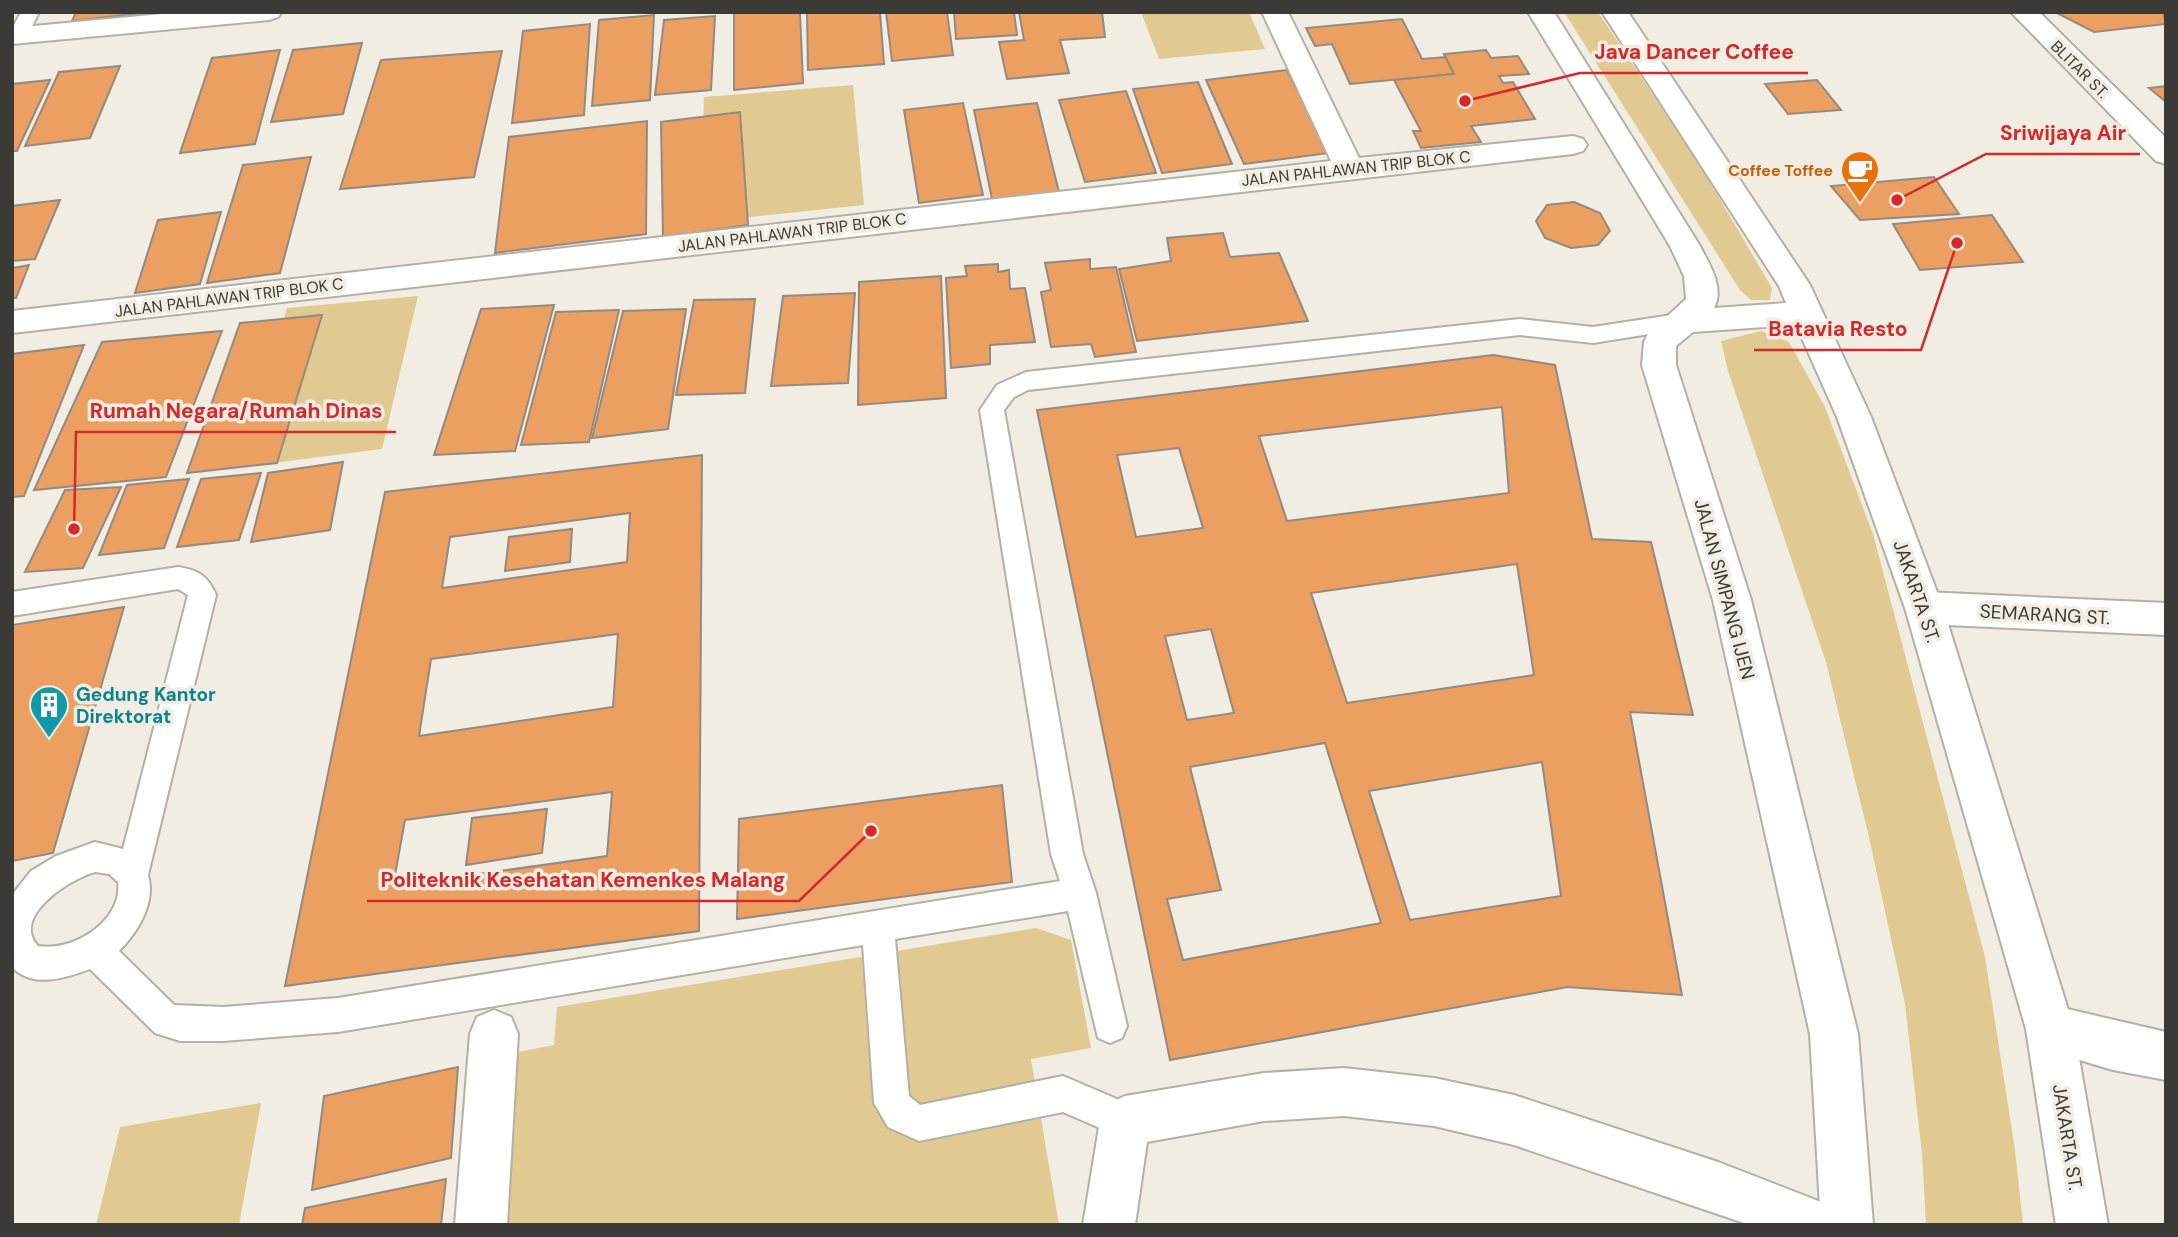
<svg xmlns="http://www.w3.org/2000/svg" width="2178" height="1237" font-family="'DM Sans',sans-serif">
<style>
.green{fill:#e1ca92}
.building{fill:#eba062;stroke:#938a83;stroke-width:2;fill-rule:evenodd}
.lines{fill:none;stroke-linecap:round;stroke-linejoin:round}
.lane-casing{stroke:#b4b0a5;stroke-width:4}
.street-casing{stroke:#b4b0a5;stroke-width:4}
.secondary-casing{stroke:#b4b0a5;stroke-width:4}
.lane{fill:#fff;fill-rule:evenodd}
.street{fill:#fff;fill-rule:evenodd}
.secondary{fill:#fff;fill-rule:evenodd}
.labels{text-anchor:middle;stroke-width:7;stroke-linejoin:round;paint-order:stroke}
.far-street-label{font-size:16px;fill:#3c3a36;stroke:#f1ede2}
.far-food-label{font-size:16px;font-weight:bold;fill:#c56008;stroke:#f1ede2;text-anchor:end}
.street-label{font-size:19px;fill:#3c3a36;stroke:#f1ede2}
.culture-label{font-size:19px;font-weight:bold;fill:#0d838f;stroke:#f1ede2;text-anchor:start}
.leader{fill:none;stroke:#d62828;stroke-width:2.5}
.callout-dot{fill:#d62828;stroke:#f1ede2;stroke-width:2.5}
.callout-label{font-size:21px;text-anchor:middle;font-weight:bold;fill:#d62828;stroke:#f1ede2;stroke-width:7;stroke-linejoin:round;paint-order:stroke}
</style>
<rect width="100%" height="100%" fill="#f1ede2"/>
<g class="green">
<polygon points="1141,12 1249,12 1265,49 1159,59"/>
<polygon points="1564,12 1598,12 1704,172 1772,288 1770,300 1751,300 1740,290"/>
<polygon points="853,85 864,205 701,222 704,97"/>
<polygon points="418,296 382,449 242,467 287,308"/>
<polygon points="1761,331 1789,342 1825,407 1873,534 1985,957 2015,1150 2023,1225 1926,1225 1922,1154 1905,1004 1869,837 1826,662 1728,371 1721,341"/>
<polygon points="1036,928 1071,940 1091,1048 1031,1059 1059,1225 507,1225 518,1052 554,1045 557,1007"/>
<polygon points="261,1103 239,1225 96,1225 120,1127"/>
</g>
<g class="building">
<polygon points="76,12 152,12 72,21"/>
<polygon points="734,12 800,12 803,83 734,90"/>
<polygon points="807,12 880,12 884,64 808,70"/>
<polygon points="886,12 947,12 953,55 892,61"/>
<polygon points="954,12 1014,12 1017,35 956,39"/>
<polygon points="1019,12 1102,12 1105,37 1060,40 1069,73 1007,79 999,42 1024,40"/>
<polygon points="2055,12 2163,12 2166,24 2094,32"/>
<polygon points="654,15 650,100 592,106 599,20"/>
<polygon points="715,16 711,90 655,95 664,20"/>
<polygon points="1402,19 1422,59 1446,57 1454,74 1350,84 1332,44 1315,46 1306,28"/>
<polygon points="590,24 584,115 512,123 523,31"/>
<polygon points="362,43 343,114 271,122 293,50"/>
<polygon points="280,50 255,144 180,153 212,58"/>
<polygon points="1486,50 1491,58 1518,56 1529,74 1499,76 1503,83 1513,82 1535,119 1471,126 1481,142 1421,148 1413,131 1421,131 1394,80 1454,74 1444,54"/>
<polygon points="502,51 474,177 340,189 381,60"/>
<polygon points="120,66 90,138 25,146 59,72"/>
<polygon points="1287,70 1329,153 1244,164 1206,80"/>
<polygon points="50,80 17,151 12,151 12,84"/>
<polygon points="1817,80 1841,110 1788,114 1765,84"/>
<polygon points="1198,82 1232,164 1162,173 1133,89"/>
<polygon points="2166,86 2166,102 2149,88"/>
<polygon points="1126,91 1156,173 1085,182 1059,100"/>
<polygon points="963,103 983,195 919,203 904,110"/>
<polygon points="1037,103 1059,192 992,199 974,110"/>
<polygon points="740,112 748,225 663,237 661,122"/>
<polygon points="647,121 646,234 495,253 509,137"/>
<polygon points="311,157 280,273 207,283 243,165"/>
<polygon points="1934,177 1959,214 1860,220 1831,186"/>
<polygon points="60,200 35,259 12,261 12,206"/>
<polygon points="1574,202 1600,213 1610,231 1598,245 1571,248 1545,238 1536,221 1547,205"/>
<polygon points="221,212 200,284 135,293 158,220"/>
<polygon points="1992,215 2023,262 1920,270 1893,224"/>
<polygon points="1223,233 1230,257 1279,253 1308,321 1137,341 1119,269 1171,261 1167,238"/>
<polygon points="1090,259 1090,269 1116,267 1136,352 1095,357 1091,344 1051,347 1041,292 1051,290 1045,263"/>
<polygon points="998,264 998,272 1009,270 1010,289 1025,288 1035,342 990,345 990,364 951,368 946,278 967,276 965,266"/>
<polygon points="29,265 16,298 12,298 12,268"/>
<polygon points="941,276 946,398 858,405 859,282"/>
<polygon points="855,293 848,383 771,386 783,296"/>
<polygon points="755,299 745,393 676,395 694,300"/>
<polygon points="554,305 515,451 434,455 481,309"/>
<polygon points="686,309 668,429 592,438 623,311"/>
<polygon points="619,310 589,442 521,445 556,312"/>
<polygon points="322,315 277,463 187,473 240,323"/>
<polygon points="222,331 166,477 34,490 102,342"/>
<polygon points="84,345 24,496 12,497 12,354"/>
<path d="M1493,355L1555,365L1592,539L1651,542L1693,715L1630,712L1682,995L1567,987L1170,1060L1037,410ZM1502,407L1509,493L1287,521L1259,436ZM1179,448L1203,528L1136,537L1117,455ZM1517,564L1534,675L1347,703L1311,593ZM1211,629L1234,713L1187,720L1165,636ZM1325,743L1381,923L1183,960L1167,899L1221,890L1190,767ZM1542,762L1561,896L1410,920L1369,791Z"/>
<path d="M702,455L699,931L285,986L385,492ZM630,513L627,562L442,588L450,537ZM618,634L613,707L419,736L431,659ZM612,792L607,856L393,886L405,820Z"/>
<polygon points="343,462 330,530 251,542 268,473"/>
<polygon points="261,473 239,540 177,547 201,479"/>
<polygon points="189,479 164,548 99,555 127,485"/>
<polygon points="121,487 83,568 25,572 65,490"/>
<polygon points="572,529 570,562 505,571 509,537"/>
<polygon points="124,607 53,853 12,861 12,625"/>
<polygon points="1002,785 1012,882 737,919 739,819"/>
<polygon points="547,809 542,853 466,865 472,818"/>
<polygon points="458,1067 451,1158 312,1190 324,1096"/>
<polygon points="446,1179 441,1225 302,1225 305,1208"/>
</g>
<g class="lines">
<defs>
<g id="lane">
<polygon points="21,12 39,12 26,39 12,39 12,29"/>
<path d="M1685,313L1693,315L1697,321L1693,327L1593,343L1520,335L1028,390L1014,397L1004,410L1083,854L1096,893L1127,1026L1122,1038L1110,1043L1098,1038L1068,911L895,939L909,1096L920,1105L1063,1076L1138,1108L1143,1121L1138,1134L1125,1139L1063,1112L919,1141L888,1127L874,1103L863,945L338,1032L223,1041H180L155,1033L90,969C66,978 33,989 12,967V895L31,871L56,856L95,842L123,849L188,595L178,589L12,616V592L178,567C198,570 208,576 216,595L148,875C156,903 138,932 119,951L174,1005L223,1007L338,998L1060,881L1051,854L980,410L997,385L1026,372L1520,319L1593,327ZM95,872L109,874L118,882C123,921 73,952 38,946C10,916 72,878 95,872Z"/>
</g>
<g id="street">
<polygon points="183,12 282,12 278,17 269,20 12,44 12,28"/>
<polygon points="1262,12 1288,12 1359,158 1573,136 1583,139 1587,145 1583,151 1573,154 12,333 12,311 1331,161"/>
<polygon points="2011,12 2039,12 2166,138 2166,164 2156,161"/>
<polygon points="1924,592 2166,603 2166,635 1924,624 1910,619 1905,608 1910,597"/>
<polygon points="2050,1005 2166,1032 2166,1080 2113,1070 2033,1046 2026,1029 2033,1012"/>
<polygon points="494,1010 511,1017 518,1034 507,1225 455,1225 470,1034 477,1017"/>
<polygon points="1344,1068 1434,1078 1514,1095 1718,1162 1834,1207 1842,1225 1750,1225 1514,1145 1434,1126 1344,1116 1264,1121 1147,1142 1135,1225 1083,1225 1100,1121 1108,1104 1125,1096 1264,1073"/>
</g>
<path id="secondary" d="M1528,12H1554L1700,246C1709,264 1725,288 1714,308L1786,303L1779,286L1602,12H1628L1810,285L1871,417L1943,608L2074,1029L2108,1225H2056L2026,1029L1905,608L1837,417L1796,325L1693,332L1676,346V365L1751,600L1858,1034L1873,1225H1821L1810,1034L1713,600L1642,365L1644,342L1648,334L1686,299L1684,276L1670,246Z"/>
</defs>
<use href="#lane" class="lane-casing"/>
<use href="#street" class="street-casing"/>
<use href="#secondary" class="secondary-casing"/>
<use href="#lane" class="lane"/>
<use href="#street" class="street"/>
<use href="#secondary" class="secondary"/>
</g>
<defs>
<symbol id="cafe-pin" viewBox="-11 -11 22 30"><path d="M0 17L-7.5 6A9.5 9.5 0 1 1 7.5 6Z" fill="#e8710a" stroke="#f1ede2"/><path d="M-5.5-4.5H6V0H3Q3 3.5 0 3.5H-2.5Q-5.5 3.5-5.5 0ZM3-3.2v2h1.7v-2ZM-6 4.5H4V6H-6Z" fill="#fff"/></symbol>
<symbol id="building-pin" viewBox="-11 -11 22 30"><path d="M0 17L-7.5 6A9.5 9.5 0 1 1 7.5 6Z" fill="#0f9aa8" stroke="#f1ede2"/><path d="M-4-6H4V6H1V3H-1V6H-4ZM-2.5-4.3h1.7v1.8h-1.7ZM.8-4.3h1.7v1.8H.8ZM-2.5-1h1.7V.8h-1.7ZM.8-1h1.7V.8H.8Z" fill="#fff"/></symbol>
</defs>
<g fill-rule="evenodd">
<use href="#cafe-pin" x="1838" y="148" width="44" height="60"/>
<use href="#building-pin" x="27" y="683" width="44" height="60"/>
</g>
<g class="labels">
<g class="far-street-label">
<text transform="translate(2080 69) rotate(45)" y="6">BLITAR ST.</text>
<text transform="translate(1356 168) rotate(-6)" y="6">JALAN PAHLAWAN TRIP BLOK C</text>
<text transform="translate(792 232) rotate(-7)" y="6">JALAN PAHLAWAN TRIP BLOK C</text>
<text transform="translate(229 297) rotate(-7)" y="6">JALAN PAHLAWAN TRIP BLOK C</text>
</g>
<g class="far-food-label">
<text x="1833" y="176">Coffee Toffee</text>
</g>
<g class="street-label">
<text transform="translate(1725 589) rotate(75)" y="7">JALAN SIMPANG IJEN</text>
<text transform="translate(1917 591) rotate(71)" y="7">JAKARTA ST.</text>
<text transform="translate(2045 614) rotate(3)" y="7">SEMARANG ST.</text>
<text transform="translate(2068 1137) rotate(81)" y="7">JAKARTA ST.</text>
</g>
<g class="culture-label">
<text x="76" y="701">Gedung Kantor<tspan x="76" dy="22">Direktorat</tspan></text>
</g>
</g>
<path class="leader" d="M1465 101L1580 73H1808M1897 200L1986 154H2140M1957 243L1921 350H1754M74 529L76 432H396M871 831L799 901H367"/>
<g class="callout-dot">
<circle cx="1465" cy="101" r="7"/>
<circle cx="1897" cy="200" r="7"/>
<circle cx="1957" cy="243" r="7"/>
<circle cx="74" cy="529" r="7"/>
<circle cx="871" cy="831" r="7"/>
</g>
<g class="callout-label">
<text x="1694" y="59">Java Dancer Coffee</text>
<text x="2063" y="140">Sriwijaya Air</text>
<text x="1838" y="336">Batavia Resto</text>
<text x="236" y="418">Rumah Negara/Rumah Dinas</text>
<text x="583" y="887">Politeknik Kesehatan Kemenkes Malang</text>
</g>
<rect width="2178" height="1237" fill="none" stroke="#3c3a36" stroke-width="28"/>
</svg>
